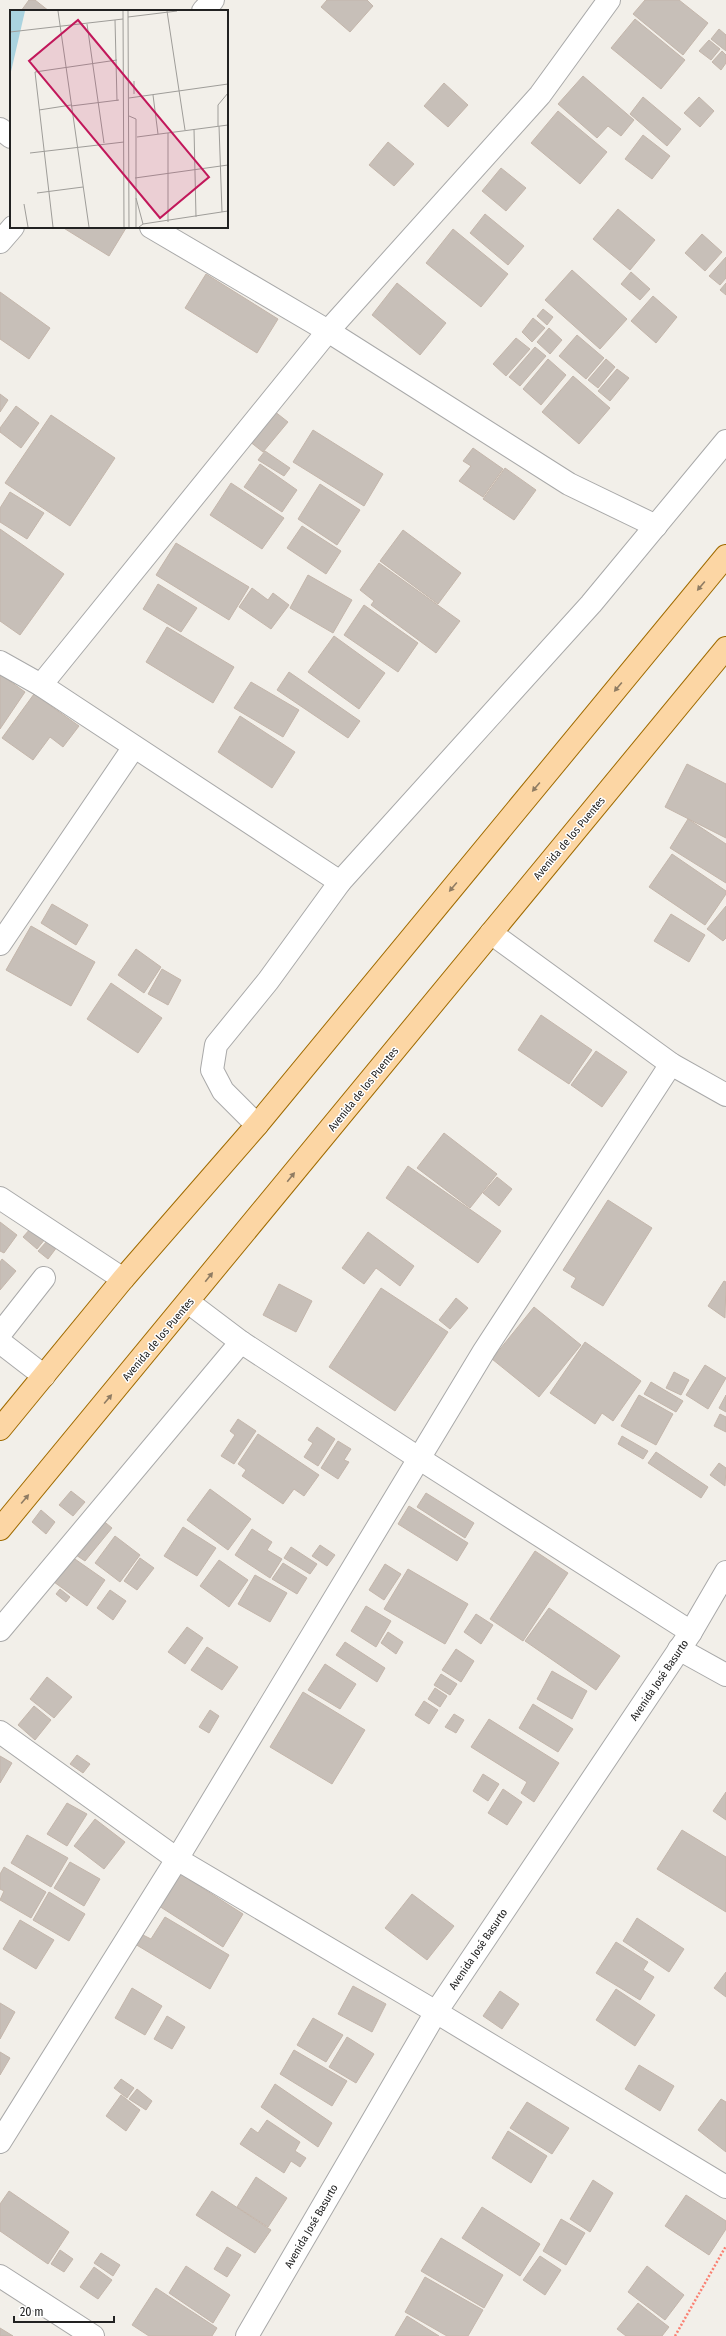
<svg xmlns="http://www.w3.org/2000/svg" width="726" height="2336" font-family="'Fira Sans Condensed',sans-serif">
<style>
.building{fill:#c7bfb8;stroke:#c4b6ab}
.lines{fill:none;stroke-linecap:round;stroke-linejoin:round}
.minor-casing{stroke:#a9a9a9;stroke-width:24}
.primary-casing{stroke:#a06b00;stroke-width:24}
.path{stroke:#fa8072;stroke-width:2.5;stroke-dasharray:2 2;stroke-linecap:butt}
.minor{stroke:#fff;stroke-width:22}
.primary{stroke:#fcd6a4;stroke-width:22}
.oneway{fill:#8f7c63}
.labels{text-anchor:middle;stroke-width:3;stroke-linejoin:round;paint-order:stroke}
.street-label{font-size:11px;fill:#222;stroke:#fff}
.inset-road{fill:none;stroke:#9f9d99;stroke-width:1}
.view{fill:#c2185b;fill-opacity:0.15;stroke:#c2185b;stroke-width:2}
.inset-edge{fill:none;stroke:#222;stroke-width:2}
</style>
<rect width="100%" height="100%" fill="#f2efe9"/>
<g class="building">
<polygon points="29,0 35,0 49,11 21,11"/>
<polygon points="327,0 367,0 373,6 350,32 321,7"/>
<polygon points="645,0 679,0 708,23 683,55 633,14"/>
<polygon points="635,19 685,60 661,89 611,48"/>
<polygon points="719,29 726,35 726,51 711,39"/>
<polygon points="709,40 720,49 711,60 699,51"/>
<polygon points="722,51 726,55 726,63 721,70 712,62"/>
<polygon points="583,76 634,120 621,136 608,126 597,138 558,104"/>
<polygon points="444,83 468,105 448,127 424,106"/>
<polygon points="643,97 681,129 667,146 630,114"/>
<polygon points="699,97 714,111 700,127 684,113"/>
<polygon points="558,111 607,152 580,184 531,143"/>
<polygon points="643,135 670,156 652,179 625,159"/>
<polygon points="388,142 414,164 394,186 369,165"/>
<polygon points="501,168 526,188 506,211 482,191"/>
<polygon points="618,209 655,240 630,270 593,239"/>
<polygon points="485,214 524,246 508,265 470,233"/>
<polygon points="62,227 124,227 126,228 109,256"/>
<polygon points="453,229 508,274 481,307 426,263"/>
<polygon points="702,234 722,252 705,271 685,253"/>
<polygon points="726,257 726,278 720,285 709,276"/>
<polygon points="572,270 627,319 600,349 545,300"/>
<polygon points="631,272 650,289 640,300 621,284"/>
<polygon points="206,274 278,319 257,353 185,308"/>
<polygon points="397,283 446,323 420,355 372,315"/>
<polygon points="726,283 726,295 720,290"/>
<polygon points="0,292 50,328 29,359 0,339"/>
<polygon points="653,296 677,317 656,343 631,321"/>
<polygon points="543,309 553,317 547,325 537,316"/>
<polygon points="533,318 545,328 532,342 522,332"/>
<polygon points="549,328 562,340 550,354 537,342"/>
<polygon points="577,335 604,358 586,379 559,356"/>
<polygon points="516,338 530,349 506,376 493,364"/>
<polygon points="535,347 546,356 520,386 509,377"/>
<polygon points="548,359 566,375 541,405 523,389"/>
<polygon points="606,359 615,367 598,388 588,380"/>
<polygon points="617,369 629,378 610,401 598,391"/>
<polygon points="573,376 610,408 579,444 542,412"/>
<polygon points="0,394 8,400 0,412"/>
<polygon points="16,406 39,423 21,448 0,432 0,428"/>
<polygon points="274,411 288,422 263,452 249,441"/>
<polygon points="51,415 115,458 70,526 5,483"/>
<polygon points="313,430 383,474 364,506 293,462"/>
<polygon points="473,448 503,469 483,497 459,481 471,466 463,461"/>
<polygon points="265,451 290,468 284,476 258,460"/>
<polygon points="260,464 297,490 282,512 244,487"/>
<polygon points="505,468 536,490 514,520 483,499"/>
<polygon points="231,483 284,518 262,549 210,515"/>
<polygon points="320,484 360,510 337,545 298,519"/>
<polygon points="10,492 44,513 27,539 0,522 0,508"/>
<polygon points="302,526 341,551 326,574 287,548"/>
<polygon points="0,529 64,574 20,635 0,621"/>
<polygon points="403,530 461,573 438,604 380,561"/>
<polygon points="176,543 249,587 229,620 156,575"/>
<polygon points="379,563 460,621 436,653 371,605 374,601 360,590"/>
<polygon points="308,575 352,600 333,633 290,608"/>
<polygon points="158,584 197,608 181,632 143,609"/>
<polygon points="252,588 268,600 273,593 289,605 271,629 239,607"/>
<polygon points="364,605 418,643 398,672 344,635"/>
<polygon points="167,627 234,667 213,703 146,662"/>
<polygon points="334,636 385,673 359,709 308,672"/>
<polygon points="289,672 360,721 348,738 277,690"/>
<polygon points="0,674 25,692 0,729"/>
<polygon points="251,682 299,710 283,737 234,708"/>
<polygon points="34,694 79,726 63,747 50,737 33,760 2,738"/>
<polygon points="240,716 295,752 272,788 218,752"/>
<polygon points="687,764 726,784 726,838 665,807"/>
<polygon points="688,819 726,844 726,883 670,848"/>
<polygon points="672,854 726,891 726,894 705,925 649,887"/>
<polygon points="52,904 88,925 76,945 41,923"/>
<polygon points="726,906 726,938 723,941 707,929"/>
<polygon points="671,914 705,935 689,962 654,941"/>
<polygon points="31,926 95,962 71,1006 6,970"/>
<polygon points="136,949 161,967 144,993 118,975"/>
<polygon points="162,969 181,980 168,1005 148,994"/>
<polygon points="111,983 162,1018 138,1053 87,1019"/>
<polygon points="541,1015 592,1050 569,1084 518,1050"/>
<polygon points="596,1051 627,1072 602,1107 571,1085"/>
<polygon points="444,1133 497,1174 470,1208 417,1168"/>
<polygon points="408,1166 501,1231 478,1263 386,1198"/>
<polygon points="497,1177 512,1189 499,1206 483,1193"/>
<polygon points="608,1200 652,1228 603,1306 571,1287 576,1278 563,1270"/>
<polygon points="0,1222 17,1235 4,1253 0,1251"/>
<polygon points="31,1228 45,1239 37,1249 23,1237"/>
<polygon points="368,1232 414,1266 400,1286 376,1268 364,1284 342,1268"/>
<polygon points="48,1240 57,1247 48,1259 38,1251"/>
<polygon points="2,1259 16,1271 0,1290 0,1262"/>
<polygon points="724,1281 726,1282 725,1318 708,1306"/>
<polygon points="279,1284 312,1301 296,1332 263,1315"/>
<polygon points="381,1288 448,1332 395,1411 329,1367"/>
<polygon points="456,1298 468,1308 450,1329 439,1320"/>
<polygon points="534,1307 581,1345 539,1397 492,1359"/>
<polygon points="585,1342 641,1381 613,1421 602,1413 595,1424 550,1393"/>
<polygon points="705,1365 726,1378 708,1409 686,1395"/>
<polygon points="674,1372 689,1380 681,1395 666,1388"/>
<polygon points="651,1382 683,1401 676,1412 644,1394"/>
<polygon points="639,1395 673,1414 656,1445 621,1426"/>
<polygon points="726,1395 726,1412 719,1408"/>
<polygon points="720,1414 726,1417 726,1432 714,1426"/>
<polygon points="238,1419 256,1431 234,1464 221,1456 235,1435 230,1431"/>
<polygon points="317,1427 335,1439 318,1466 304,1457 313,1443 308,1440"/>
<polygon points="258,1434 319,1475 304,1496 294,1489 283,1504 242,1476 246,1470 238,1464"/>
<polygon points="622,1436 648,1451 643,1459 618,1444"/>
<polygon points="338,1441 351,1449 344,1460 349,1462 338,1479 321,1468"/>
<polygon points="656,1452 708,1487 701,1498 648,1463"/>
<polygon points="719,1463 726,1468 725,1486 710,1475"/>
<polygon points="210,1489 251,1519 228,1550 187,1520"/>
<polygon points="71,1491 85,1502 73,1516 59,1505"/>
<polygon points="426,1493 474,1523 465,1538 417,1507"/>
<polygon points="409,1506 468,1543 457,1561 398,1524"/>
<polygon points="41,1510 55,1522 46,1534 32,1522"/>
<polygon points="101,1519 112,1528 85,1561 73,1553"/>
<polygon points="183,1527 216,1548 197,1576 164,1556"/>
<polygon points="252,1529 272,1542 267,1550 282,1559 270,1578 235,1555"/>
<polygon points="115,1536 140,1555 120,1582 95,1563"/>
<polygon points="320,1545 335,1555 327,1566 312,1556"/>
<polygon points="291,1547 317,1564 310,1574 284,1558"/>
<polygon points="535,1551 568,1573 523,1641 490,1619"/>
<polygon points="72,1557 105,1580 87,1606 54,1582"/>
<polygon points="140,1558 154,1568 137,1590 124,1581"/>
<polygon points="219,1560 248,1580 229,1607 200,1586"/>
<polygon points="283,1563 307,1578 297,1594 272,1579"/>
<polygon points="385,1564 401,1574 384,1600 369,1590"/>
<polygon points="408,1569 468,1604 445,1644 384,1609"/>
<polygon points="255,1575 287,1593 270,1622 238,1604"/>
<polygon points="60,1589 70,1597 66,1602 56,1594"/>
<polygon points="110,1590 126,1601 113,1620 97,1608"/>
<polygon points="366,1606 391,1621 376,1647 351,1631"/>
<polygon points="549,1608 620,1656 596,1690 525,1641"/>
<polygon points="476,1614 493,1625 481,1644 464,1632"/>
<polygon points="187,1627 203,1638 185,1664 168,1652"/>
<polygon points="388,1632 403,1642 396,1654 381,1643"/>
<polygon points="345,1642 385,1668 377,1682 336,1655"/>
<polygon points="207,1647 238,1667 222,1690 191,1670"/>
<polygon points="456,1649 474,1661 461,1682 442,1670"/>
<polygon points="325,1664 356,1684 340,1709 308,1690"/>
<polygon points="552,1671 587,1691 572,1719 537,1699"/>
<polygon points="441,1674 457,1684 450,1695 434,1685"/>
<polygon points="47,1677 72,1697 54,1718 30,1699"/>
<polygon points="435,1688 447,1696 440,1707 428,1699"/>
<polygon points="303,1692 365,1730 332,1784 270,1747"/>
<polygon points="424,1701 438,1710 429,1724 415,1715"/>
<polygon points="533,1704 573,1729 558,1752 519,1728"/>
<polygon points="34,1706 51,1720 35,1740 18,1725"/>
<polygon points="210,1710 219,1716 209,1733 199,1727"/>
<polygon points="454,1714 464,1720 456,1733 445,1727"/>
<polygon points="489,1719 559,1763 534,1802 521,1793 527,1782 471,1747"/>
<polygon points="77,1755 90,1764 83,1773 70,1764"/>
<polygon points="0,1756 12,1763 0,1783"/>
<polygon points="483,1774 499,1784 488,1801 473,1791"/>
<polygon points="503,1789 522,1802 507,1825 488,1813"/>
<polygon points="726,1792 726,1820 713,1811"/>
<polygon points="67,1803 87,1814 67,1846 47,1834"/>
<polygon points="95,1819 125,1842 104,1869 74,1846"/>
<polygon points="682,1830 726,1857 726,1912 657,1869"/>
<polygon points="27,1835 68,1858 51,1887 11,1863"/>
<polygon points="70,1862 100,1879 84,1906 54,1888"/>
<polygon points="4,1867 46,1892 31,1918 0,1900 4,1891 0,1889 0,1874"/>
<polygon points="179,1873 243,1914 223,1947 159,1906"/>
<polygon points="49,1892 85,1914 69,1941 33,1920"/>
<polygon points="412,1894 454,1926 427,1960 385,1928"/>
<polygon points="165,1917 229,1955 210,1989 135,1944 141,1934 151,1939"/>
<polygon points="637,1918 684,1949 669,1972 623,1941"/>
<polygon points="20,1920 54,1940 36,1969 3,1949"/>
<polygon points="616,1942 648,1962 643,1970 654,1977 640,2000 596,1973"/>
<polygon points="726,1972 726,1997 714,1988"/>
<polygon points="353,1986 386,2004 372,2032 338,2014"/>
<polygon points="132,1988 162,2006 145,2035 115,2018"/>
<polygon points="616,1989 655,2015 635,2046 596,2020"/>
<polygon points="500,1991 519,2004 502,2029 483,2016"/>
<polygon points="0,2003 15,2012 0,2039"/>
<polygon points="167,2016 185,2027 172,2049 154,2039"/>
<polygon points="313,2018 343,2035 326,2062 297,2045"/>
<polygon points="347,2037 374,2054 356,2083 329,2067"/>
<polygon points="294,2050 347,2081 332,2106 280,2074"/>
<polygon points="0,2052 10,2058 0,2075"/>
<polygon points="639,2065 674,2086 660,2111 625,2089"/>
<polygon points="121,2079 134,2088 127,2098 114,2088"/>
<polygon points="275,2084 332,2123 318,2147 261,2107"/>
<polygon points="137,2089 152,2101 146,2110 129,2099"/>
<polygon points="121,2095 140,2110 126,2131 106,2116"/>
<polygon points="721,2099 726,2102 726,2152 698,2130"/>
<polygon points="527,2102 569,2128 552,2154 510,2128"/>
<polygon points="267,2120 300,2142 295,2151 306,2158 300,2167 291,2161 284,2173 240,2144 251,2128 258,2133"/>
<polygon points="508,2131 547,2156 531,2183 492,2158"/>
<polygon points="256,2177 287,2198 268,2227 237,2207"/>
<polygon points="593,2180 613,2193 590,2232 570,2219"/>
<polygon points="9,2191 69,2232 48,2264 0,2231 0,2204"/>
<polygon points="212,2191 271,2230 255,2253 196,2215"/>
<polygon points="686,2195 726,2221 726,2229 709,2255 665,2226"/>
<polygon points="482,2207 540,2244 520,2276 462,2238"/>
<polygon points="561,2219 585,2233 566,2265 543,2251"/>
<polygon points="441,2238 503,2275 484,2308 421,2271"/>
<polygon points="227,2247 241,2255 227,2277 214,2269"/>
<polygon points="60,2250 73,2259 64,2272 51,2264"/>
<polygon points="101,2253 120,2265 113,2276 94,2263"/>
<polygon points="540,2256 561,2270 545,2295 523,2280"/>
<polygon points="186,2266 230,2295 213,2323 169,2293"/>
<polygon points="647,2266 684,2295 665,2320 628,2292"/>
<polygon points="94,2267 112,2280 98,2299 80,2287"/>
<polygon points="425,2277 483,2310 468,2336 447,2336 405,2312"/>
<polygon points="156,2288 217,2328 212,2336 149,2336 132,2325"/>
<polygon points="638,2303 669,2327 662,2336 626,2336 617,2329"/>
<polygon points="407,2316 439,2336 395,2336"/>
<polygon points="0,2328 13,2336 0,2336"/>
</g>
<g class="lines">
<defs>
<g id="minor">
<polyline points="203,11 213,0"/>
<polyline points="0,129 11,137"/>
<polyline points="151,227 328,331 569,484 656,526"/>
<polyline points="0,242 13,227"/>
<polyline points="0,662 41,685 340,882"/>
<polyline points="41,685 328,331 540,95 609,0"/>
<polyline points="491,933 671,1064 726,1095"/>
<polyline points="0,944 134,747"/>
<polyline points="257,1125 223,1091 212,1070 216,1045 268,981 340,882 591,604 726,441"/>
<polyline points="0,1198 123,1279"/>
<polyline points="188,1302 241,1342 420,1459 691,1632"/>
<polyline points="0,1334 44,1278"/>
<polyline points="0,1342 44,1376"/>
<polyline points="0,1630 241,1342"/>
<polyline points="679,1649 726,1675"/>
<polyline points="0,1732 177,1859 436,2012 726,2187"/>
<polyline points="0,2142 177,1859 484,1351 671,1064"/>
<polyline points="0,2276 93,2336"/>
<polyline points="247,2336 436,2012 691,1632 726,1572"/>
</g>
<g id="primary">
<polyline points="0,1429 123,1279 257,1125 726,556"/>
<polyline points="0,1529 726,648"/>
</g>
</defs>
<use href="#minor" class="minor-casing"/>
<use href="#primary" class="primary-casing"/>
<polyline class="path" points="675,2336 726,2246"/>
<use href="#minor" class="minor"/>
<use href="#primary" class="primary"/>
</g>
<defs><path id="oneway-solid" d="M-6-.8H1V-3.2L6.5 0L1 3.2V.8H-6Z"/></defs>
<g class="oneway">
<use href="#oneway-solid" transform="translate(701 586) rotate(130)"/>
<use href="#oneway-solid" transform="translate(618 687) rotate(130)"/>
<use href="#oneway-solid" transform="translate(536 787) rotate(130)"/>
<use href="#oneway-solid" transform="translate(453 887) rotate(130)"/>
<use href="#oneway-solid" transform="translate(291 1177) rotate(-51)"/>
<use href="#oneway-solid" transform="translate(209 1277) rotate(-51)"/>
<use href="#oneway-solid" transform="translate(108 1399) rotate(-50)"/>
<use href="#oneway-solid" transform="translate(25 1499) rotate(-50)"/>
</g>
<g class="labels">
<g class="street-label">
<text transform="translate(569 838) rotate(-50)" y="4">Avenida de los Puentes</text>
<text transform="translate(363 1089) rotate(-51)" y="4">Avenida de los Puentes</text>
<text transform="translate(158 1339) rotate(-50)" y="4">Avenida de los Puentes</text>
<text transform="translate(659 1680) rotate(-56)" y="4">Avenida José Basurto</text>
<text transform="translate(478 1949) rotate(-56)" y="4">Avenida José Basurto</text>
<text transform="translate(311 2226) rotate(-60)" y="4">Avenida José Basurto</text>
</g>
</g>
<g transform="translate(10 10)">
<rect width="218" height="218" fill="#f2efe9"/>
<path d="M0,1H15L0,66Z" fill="#aad3df"/>
<path class="inset-road" d="M48,1L79,217M113,1L114,217M118,1L119,217M157,1L175,120M118,7L167,1M105,10L107,91M77,14L94,133M0,22L113,9M124,71V84M143,85L148,124M119,88L218,74M61,96L109,90M29,100L61,95M119,106L126,109V217M208,116V95L218,83M209,116L212,202M184,119L186,207M158,123V212M127,127L218,115M20,143L114,132M125,168L218,155M27,183L73,177M126,188L133,214M14,194L18,217M43,217L25,62L107,50M129,217L133,214L218,201"/>
<path class="view" d="M68,10L199,167L150,208L19,51Z"/>
<rect width="218" height="218" class="inset-edge"/>
</g>
<path d="M14 2316v6h100v-6" fill="none" stroke="#222222" stroke-width="2"/>
<text x="20" y="2316" font-size="12" fill="#222222" stroke="#ffffff" stroke-width="3" paint-order="stroke">20 m</text>
</svg>
